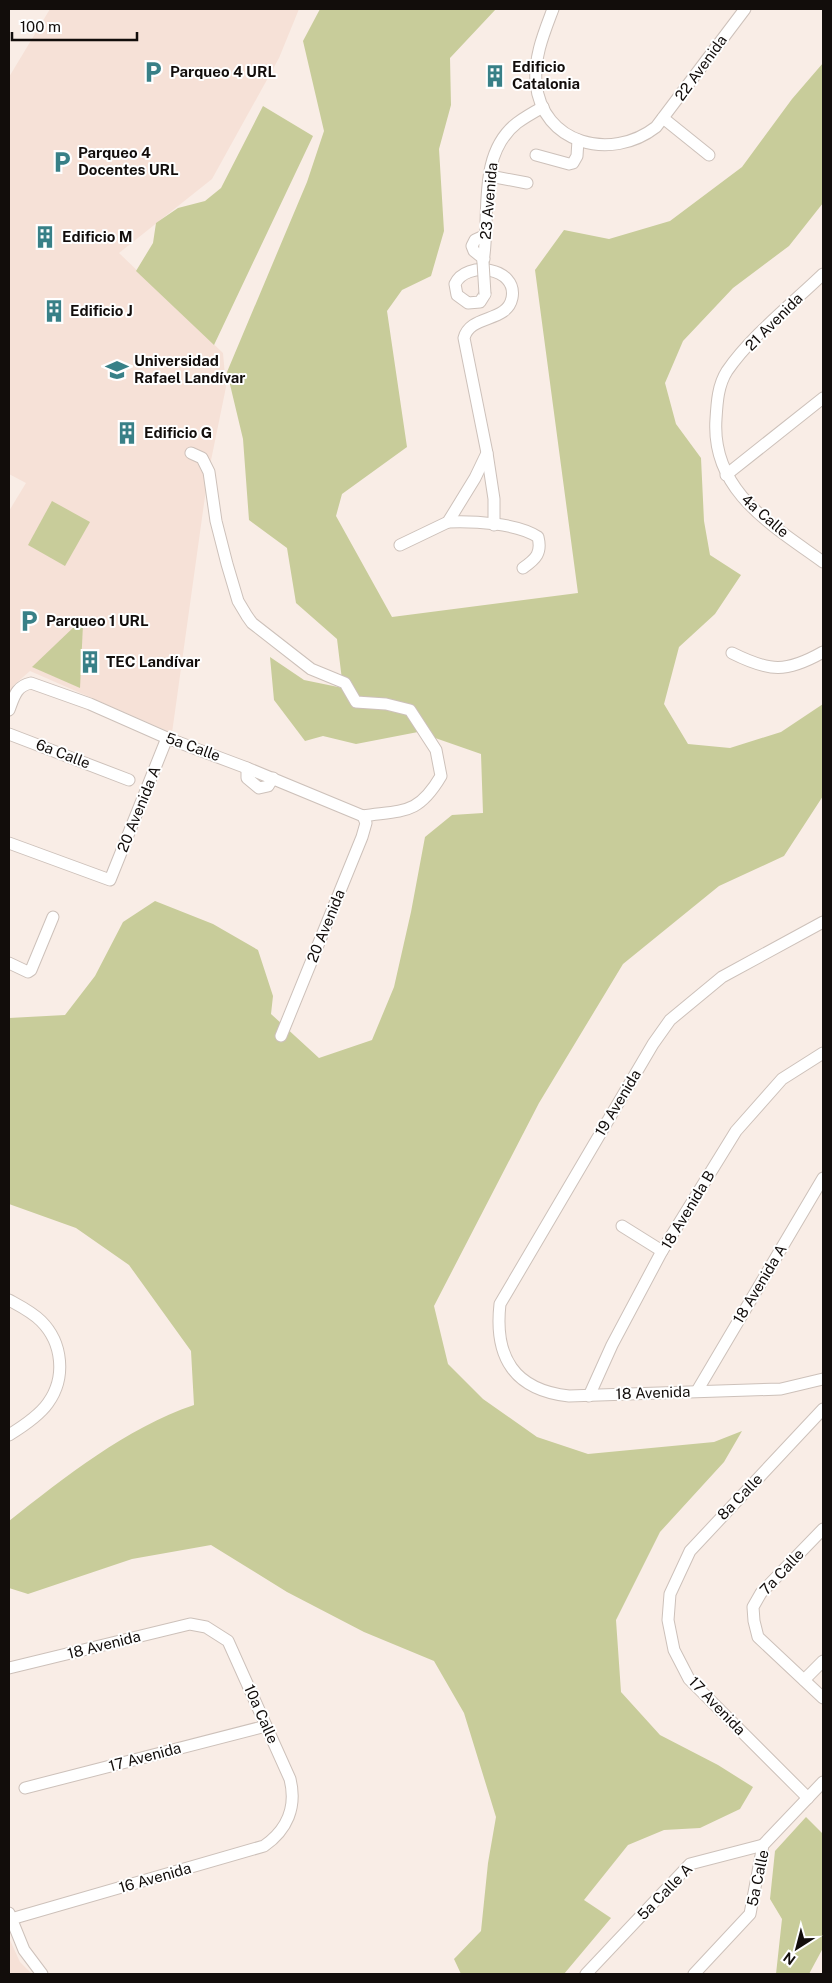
<svg xmlns="http://www.w3.org/2000/svg" width="832" height="1983" font-family="'Public Sans',sans-serif">
<style>
.built{fill:#f6e1d7}
.green{fill:#c8cc9a}
.lines{fill:none;stroke-linecap:round;stroke-linejoin:round}
.minor-casing{stroke:#cdc1ba;stroke-width:13}
.minor{stroke:#fff;stroke-width:11}
.minor-bridge-casing{stroke:#cdc1ba;stroke-width:13;stroke-linecap:butt}
.minor-bridge{stroke:#fff;stroke-width:11}
.labels{text-anchor:middle;stroke-width:4;stroke-linejoin:round;paint-order:stroke}
.poi-label{font-size:15px;font-weight:bold;fill:#120d0b;stroke:#fff;text-anchor:start}
.street-label{font-size:15px;fill:#120d0b;stroke:#fff}
</style>
<rect width="100%" height="100%" fill="#f9ede6"/>
<g class="built">
<polygon points="50,9 299,9 279,58 212,179 119,253 223,353 226,387 208,475 172,733 30,671 14,685 9,697 9,511 26,483 9,474 9,77"/>
<polygon points="9,1938 20,1962 32,1974 9,1974"/>
</g>
<g class="green">
<path d="M320,9H496L450,58L451,105L439,149L444,231L431,276L402,290L387,311L407,447L342,494L336,516L392,617L578,593L535,270L564,230L609,239L670,221L742,167L792,99L823,63V203L789,246L733,288L683,341L665,383L676,424L701,458L704,521L710,555L741,575L715,614L679,647L664,704L688,744L730,748L781,732L823,704V796L784,856L719,886L623,964L539,1103L434,1306L448,1364L483,1399L537,1437L588,1454L714,1442L742,1431L724,1462L660,1532L616,1620L621,1692L660,1735L718,1765L753,1787L740,1809L700,1828L664,1830L628,1845L584,1900L611,1918L564,1974H461L454,1959L481,1931L488,1863L496,1817L464,1713L434,1661L364,1632L287,1592L211,1545L132,1559L28,1594L9,1588V1521C65,1477 126,1428 194,1405L191,1351L129,1265L76,1228L9,1204V1018L65,1015L95,976L123,922L155,901L213,924L258,950L273,996L271,1014L319,1058L372,1040L394,987L411,912L425,837L452,815L483,813L481,754L418,732L356,744L323,736L305,741L274,700L270,657L304,680L343,688L337,639L296,603L287,548L249,520L243,439L227,372L307,182L324,131L303,41Z"/>
<polygon points="263,106 313,136 214,345 136,271 153,243 156,223 178,208 205,201 221,188"/>
<polygon points="52,501 90,522 65,566 28,545"/>
<polygon points="77,624 83,624 80,688 32,667"/>
<polygon points="806,1817 823,1834 823,1948 809,1974 776,1974 782,1919 770,1899 775,1851"/>
</g>
<g class="lines">
<defs>
<g id="minor">
<path d="M553,9C544,33 534,56 536,83C542,144 611,162 656,127L745,9"/>
<polyline points="663,118 709,155"/>
<polyline points="536,155 569,164 573,163 577,156 578,140"/>
<polyline points="490,176 527,183"/>
<polyline points="484,259 474,251 472,246 475,240 486,235"/>
<path d="M483,262C491,217 476,155 517,123C525,117 534,112 543,107"/>
<path d="M823,274C792,304 751,336 727,371C718,385 717,402 716,419C711,491 772,525 823,562"/>
<path d="M191,453L202,458L209,472L216,521L227,564L238,601L247,616L252,623L311,669L345,683L356,702L386,704L410,710L436,750L441,776C418,815 404,810 363,816"/>
<polyline points="487,453 494,499 494,525"/>
<polyline points="726,475 823,398"/>
<path d="M448,522C473,521 517,523 538,537C542,553 536,559 523,568"/>
<path d="M400,545L448,522L475,478L487,453L464,338C470,314 507,323 512,298C518,267 466,260 455,284L457,295L468,303L480,302L485,294"/>
<path d="M732,653C770,672 786,673 823,652"/>
<path d="M9,710C14,697 16,686 31,683L90,704L167,738L247,768L363,816"/>
<polyline points="9,734 129,780"/>
<polyline points="247,768 247,778 259,788 268,786 273,778"/>
<polyline points="9,843 110,880 167,738"/>
<path d="M823,922L722,977L670,1020L653,1044L500,1304C494,1357 514,1390 569,1396L781,1389L823,1379"/>
<polyline points="9,963 28,972 31,970 53,917"/>
<polyline points="281,1036 362,837 366,823 363,816"/>
<polyline points="622,1226 662,1251"/>
<path d="M9,1300C20,1306 32,1312 41,1321C63,1343 66,1378 48,1403C39,1416 22,1427 9,1435"/>
<polyline points="697,1391 823,1178"/>
<polyline points="589,1396 612,1345 662,1251 736,1131 782,1079 823,1053"/>
<polyline points="823,1529 761,1593 753,1607 754,1621 758,1637 823,1698"/>
<path d="M9,1668L190,1624L206,1627L228,1641L290,1779C297,1807 287,1830 264,1846L11,1919"/>
<polyline points="804,1680 823,1661"/>
<polyline points="25,1788 266,1726"/>
<polyline points="808,1798 689,1679 674,1650 668,1620 670,1594 690,1551 823,1409"/>
<polyline points="9,1913 24,1950 42,1974"/>
<polyline points="586,1974 690,1864 763,1845"/>
<polyline points="694,1974 750,1914 763,1845 823,1782"/>
</g>
</defs>
<use href="#minor" class="minor-casing"/>
<use href="#minor" class="minor"/>
<defs>
<polyline id="minor-bridge" points="483,262 485,294"/>
</defs>
<use href="#minor-bridge" class="minor-bridge-casing"/>
<use href="#minor-bridge" class="minor-bridge"/>
</g>
<defs>
<symbol id="parking-bare" viewBox="-9 -9 18 18"><path d="M-3.5-5.5H1a3.5 3.5 0 0 1 0 7H-1V5.5H-3.5ZM-1-3.4V-.6H.8a1.4 1.4 0 0 0 0-2.8Z" fill="#388087" stroke="#fff" stroke-width="2.5" paint-order="stroke"/></symbol>
<symbol id="building-bare" viewBox="-9 -9 18 18"><path d="M-4-6H4V6H1V3H-1V6H-4ZM-2.5-4.3h1.7v1.8h-1.7ZM.8-4.3h1.7v1.8H.8ZM-2.5-1h1.7V.8h-1.7ZM.8-1h1.7V.8H.8Z" fill="#388087" stroke="#fff" stroke-width="2.5" paint-order="stroke"/></symbol>
<symbol id="university-bare" viewBox="-9 -9 18 18"><path d="M0-5L7-2L0 1L-7-2ZM-4 1L0 2.5L4 1V4Q0 6-4 4Z" fill="#388087" stroke="#fff" stroke-width="2.5" paint-order="stroke"/></symbol>
</defs>
<g fill-rule="evenodd">
<use href="#parking-bare" x="137" y="56" width="32" height="32"/>
<use href="#building-bare" x="479" y="60" width="32" height="32"/>
<use href="#parking-bare" x="46" y="146" width="32" height="32"/>
<use href="#building-bare" x="29" y="221" width="32" height="32"/>
<use href="#building-bare" x="38" y="295" width="32" height="32"/>
<use href="#university-bare" x="101" y="354" width="32" height="32"/>
<use href="#building-bare" x="111" y="417" width="32" height="32"/>
<use href="#parking-bare" x="13" y="605" width="32" height="32"/>
<use href="#building-bare" x="74" y="646" width="32" height="32"/>
</g>
<g class="labels">
<g class="poi-label">
<text x="512" y="72">Edificio<tspan x="512" dy="17">Catalonia</tspan></text>
<text x="170" y="77">Parqueo 4 URL</text>
<text x="78" y="158">Parqueo 4<tspan x="78" dy="17">Docentes URL</tspan></text>
<text x="62" y="242">Edificio M</text>
<text x="70" y="316">Edificio J</text>
<text x="134" y="366">Universidad<tspan x="134" dy="17">Rafael Landívar</tspan></text>
<text x="144" y="438">Edificio G</text>
<text x="46" y="626">Parqueo 1 URL</text>
<text x="106" y="667">TEC Landívar</text>
</g>
<g class="street-label">
<text transform="translate(701 68) rotate(-54)" y="5">22 Avenida</text>
<text transform="translate(489 201) rotate(-85)" y="5">23 Avenida</text>
<text transform="translate(774 322) rotate(-45)" y="5">21 Avenida</text>
<text transform="translate(765 516) rotate(41)" y="5">4a Calle</text>
<text transform="translate(193 747) rotate(20)" y="5">5a Calle</text>
<text transform="translate(63 754) rotate(21)" y="5">6a Calle</text>
<text transform="translate(139 809) rotate(-68)" y="5">20 Avenida A</text>
<text transform="translate(326 926) rotate(-68)" y="5">20 Avenida</text>
<text transform="translate(618 1103) rotate(-59)" y="5">19 Avenida</text>
<text transform="translate(688 1210) rotate(-59)" y="5">18 Avenida B</text>
<text transform="translate(760 1284) rotate(-59)" y="5">18 Avenida A</text>
<text transform="translate(653 1393) rotate(-2)" y="5">18 Avenida</text>
<text transform="translate(740 1497) rotate(-46)" y="5">8a Calle</text>
<text transform="translate(782 1572) rotate(-47)" y="5">7a Calle</text>
<text transform="translate(104 1645) rotate(-14)" y="5">18 Avenida</text>
<text transform="translate(717 1706) rotate(46)" y="5">17 Avenida</text>
<text transform="translate(261 1714) rotate(66)" y="5">10a Calle</text>
<text transform="translate(145 1757) rotate(-15)" y="5">17 Avenida</text>
<text transform="translate(155 1878) rotate(-16)" y="5">16 Avenida</text>
<text transform="translate(758 1878) rotate(-78)" y="5">5a Calle</text>
<text transform="translate(665 1892) rotate(-46)" y="5">5a Calle A</text>
</g>
</g>
<rect width="832" height="1983" fill="none" stroke="#120d0b" stroke-width="20"/>
<g transform="translate(797 1948) rotate(216)" stroke="#ffffff" stroke-width="4" paint-order="stroke">
<path d="M0-4L9 19L0 12L-9 19Z" fill="#120d0b"/>
<text y="-8" font-size="14" font-weight="bold" text-anchor="middle" fill="#120d0b">N</text>
</g>
<path d="M12 32v8h125v-8" fill="none" stroke="#120d0b" stroke-width="2.5"/>
<text x="20" y="32" font-size="15" fill="#120d0b" stroke="#ffffff" stroke-width="4" paint-order="stroke">100 m</text>
</svg>
